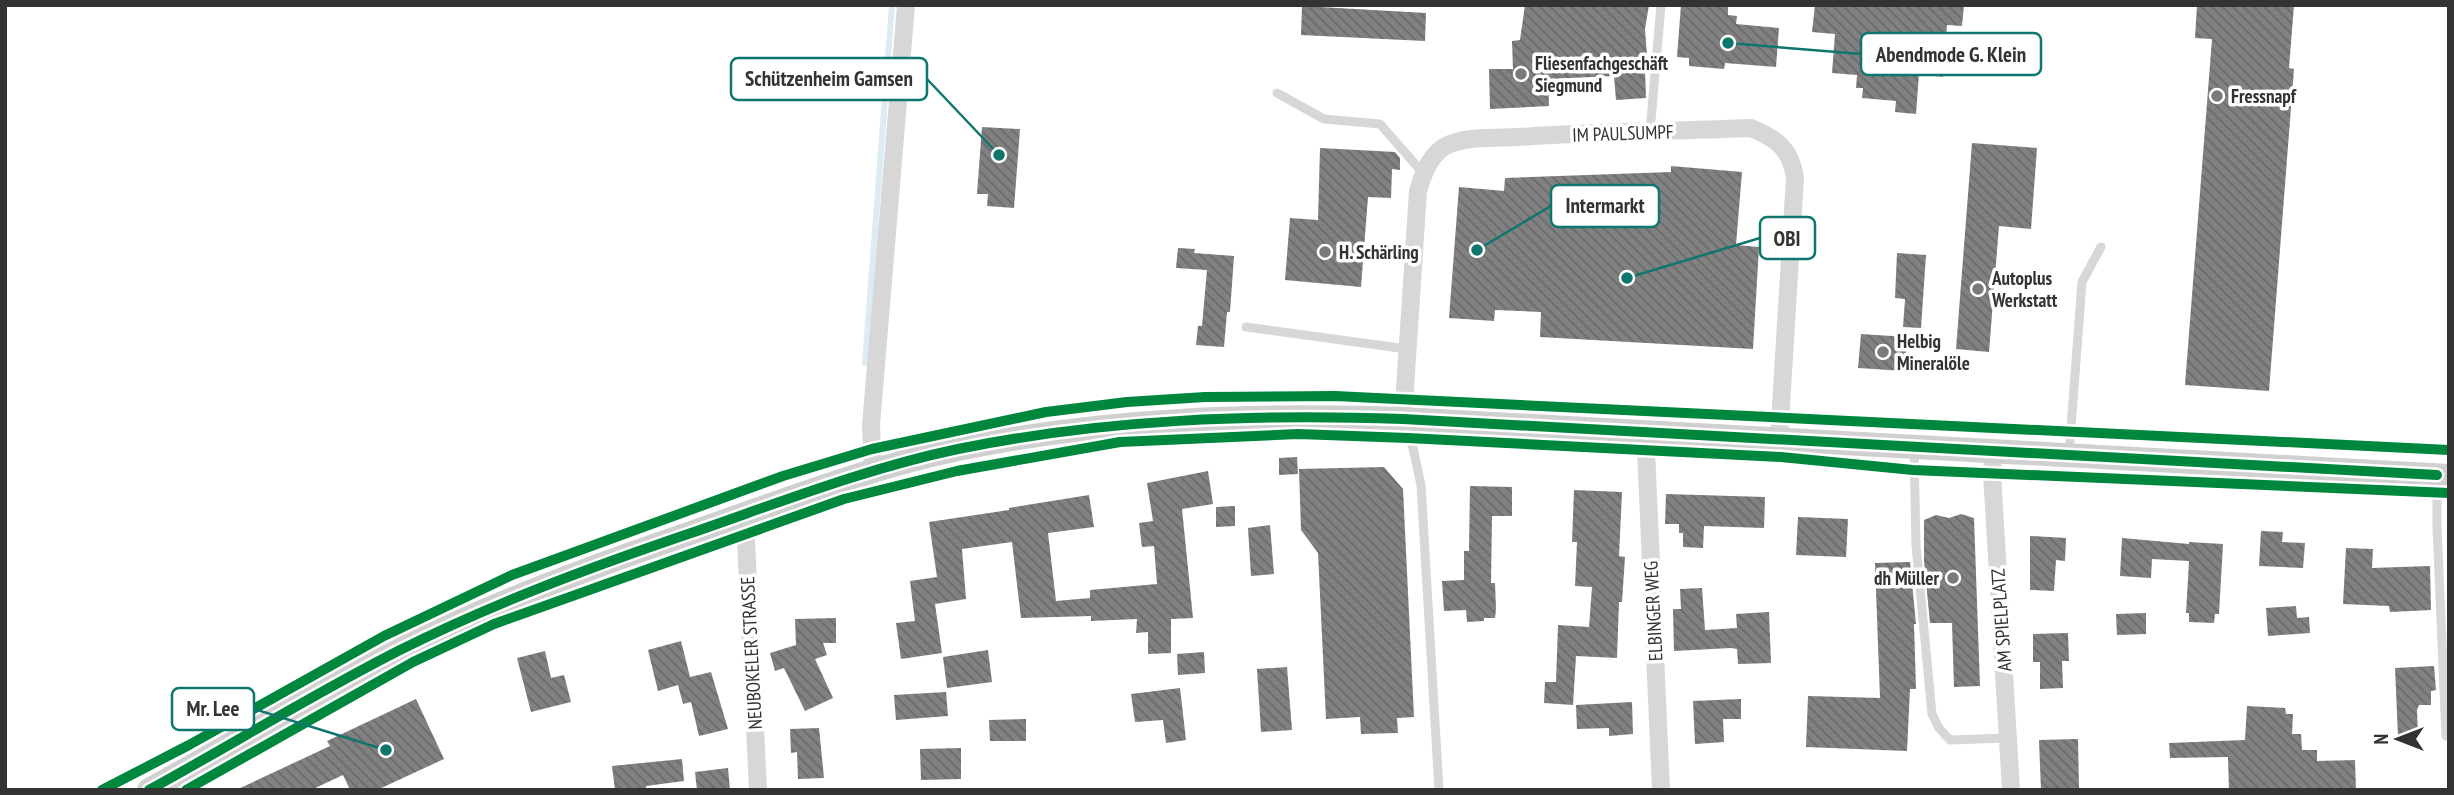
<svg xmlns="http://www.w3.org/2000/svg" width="2454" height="795" font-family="'PT Sans Narrow',sans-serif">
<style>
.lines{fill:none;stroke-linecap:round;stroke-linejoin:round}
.stream{stroke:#ddebf3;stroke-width:6}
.building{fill:url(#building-back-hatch)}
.lane{stroke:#d7d7d7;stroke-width:9}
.street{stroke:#d7d7d7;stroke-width:18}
.secondary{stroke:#d0d0d0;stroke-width:24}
.cycleway-casing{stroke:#fff;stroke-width:15}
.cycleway{stroke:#00873e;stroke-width:10}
.poi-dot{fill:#7a7a7a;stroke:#fff;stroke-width:2.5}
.labels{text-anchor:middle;stroke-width:7;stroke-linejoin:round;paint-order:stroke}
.poi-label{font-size:19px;font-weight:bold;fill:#333;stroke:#fff;text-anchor:start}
.street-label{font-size:19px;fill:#333;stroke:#fff}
.leader{fill:none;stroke:#0f766e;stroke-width:2.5}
.callout-dot{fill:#0f766e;stroke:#fff;stroke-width:2.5}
.callout{fill:#fff;stroke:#0f766e;stroke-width:2.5}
.callout-label{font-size:21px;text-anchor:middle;font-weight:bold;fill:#333}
</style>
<defs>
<pattern id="building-back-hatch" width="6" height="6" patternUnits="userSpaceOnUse" patternTransform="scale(1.75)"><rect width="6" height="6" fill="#818181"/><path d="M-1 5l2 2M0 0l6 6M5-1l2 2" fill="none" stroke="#6a6a6a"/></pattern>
</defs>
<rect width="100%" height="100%" fill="#fff"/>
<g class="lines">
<polyline class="stream" points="865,363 892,5"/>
</g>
<g class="building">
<polygon points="1525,5 1649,5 1645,29 1648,70 1645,70 1646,98 1616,100 1614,76 1548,79 1549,106 1490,109 1489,69 1513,69 1512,41 1520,40"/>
<polygon points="1681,5 1722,5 1728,7 1728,15 1737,16 1736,24 1779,28 1776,67 1725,63 1724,69 1689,66 1689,58 1677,57"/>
<polygon points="1815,5 1964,5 1962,26 1947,25 1943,77 1919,74 1916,114 1895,112 1896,101 1862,98 1863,88 1856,88 1857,75 1832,73 1835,34 1812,32"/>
<polygon points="2197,5 2294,5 2289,68 2294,69 2269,391 2185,385 2212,39 2195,38"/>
<polygon points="1302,6 1426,13 1425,41 1301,35"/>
<polygon points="982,127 1020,129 1014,208 987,206 988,194 977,194"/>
<polygon points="1972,143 2037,148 2031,229 1999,226 1989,352 1956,349"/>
<polygon points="1320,148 1395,152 1400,158 1400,170 1392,169 1391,198 1368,197 1361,287 1285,280 1290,218 1318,220"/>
<polygon points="1671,166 1742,172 1736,245 1759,247 1753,349 1540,337 1541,312 1495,310 1494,321 1449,318 1459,187 1504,191 1505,178 1671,172"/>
<polygon points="1178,248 1195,249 1194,253 1234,256 1230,312 1227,312 1224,347 1196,345 1198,326 1202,326 1207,270 1176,268"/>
<polygon points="1897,253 1926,255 1921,328 1903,327 1905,299 1895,298"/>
<polygon points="1861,334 1907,337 1905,371 1858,368"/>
<polygon points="1297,457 1298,474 1279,475 1279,458"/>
<polygon points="1384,467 1403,489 1414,717 1397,718 1398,733 1361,734 1360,717 1326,719 1318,553 1301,530 1299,469"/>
<polygon points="1208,471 1213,504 1182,509 1193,618 1171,619 1171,653 1148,654 1148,632 1136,633 1137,619 1091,621 1091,616 1021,618 1012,542 962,549 966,599 935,604 942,653 901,659 896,623 915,621 910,581 937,577 929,522 1009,510 1009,508 1089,495 1094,527 1048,533 1056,601 1090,598 1090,590 1157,584 1154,546 1142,547 1139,523 1153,521 1147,483"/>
<polygon points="1470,486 1512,487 1512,516 1492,516 1491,583 1495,583 1496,609 1495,618 1484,618 1484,621 1467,622 1466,610 1444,611 1442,581 1464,580 1464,551 1469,551"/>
<polygon points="1574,490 1622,492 1619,556 1625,557 1622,602 1619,602 1617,658 1576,656 1573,705 1544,703 1545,682 1556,682 1558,625 1589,627 1592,587 1575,586 1577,542 1572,542"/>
<polygon points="1666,494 1765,497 1764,528 1704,526 1703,548 1683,547 1683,533 1679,533 1679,524 1665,524"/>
<polygon points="1235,506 1235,526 1216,527 1216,507"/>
<polygon points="1961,514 1974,518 1980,686 1954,687 1952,623 1930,623 1924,561 1924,520 1936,515 1949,518"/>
<polygon points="1798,517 1848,519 1846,557 1796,555"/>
<polygon points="1270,525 1274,574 1251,576 1248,528"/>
<polygon points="2261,531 2283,532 2282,542 2305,543 2303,568 2259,566"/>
<polygon points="2030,536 2066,538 2065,561 2056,560 2054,591 2030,590"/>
<polygon points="2122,538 2189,544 2189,542 2223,544 2219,614 2215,614 2214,623 2189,622 2189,613 2186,613 2189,561 2152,559 2151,578 2120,576"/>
<polygon points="2346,548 2373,549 2372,568 2430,566 2431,610 2390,612 2389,606 2343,604"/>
<polygon points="1910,562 1916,624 1914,624 1916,689 1910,689 1907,751 1806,747 1808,696 1880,698 1875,563"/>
<polygon points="1702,588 1705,630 1737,628 1736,614 1769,612 1771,663 1738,664 1737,649 1731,648 1674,651 1673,609 1681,609 1680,589"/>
<polygon points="2296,606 2297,618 2309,617 2310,633 2268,636 2266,608"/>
<polygon points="2146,613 2146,634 2117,635 2116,614"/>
<polygon points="836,618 836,643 823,643 827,655 815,659 833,698 805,711 784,668 775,671 770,653 796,645 795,619"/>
<polygon points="2068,633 2069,661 2062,661 2063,688 2040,689 2040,662 2033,662 2033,634"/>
<polygon points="681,641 690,677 711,672 728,729 699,736 691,702 683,704 678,685 658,691 648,650"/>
<polygon points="988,650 992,682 947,688 943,657"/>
<polygon points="545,651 551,678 564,675 571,702 531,712 517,658"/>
<polygon points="1204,652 1205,673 1178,675 1177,654"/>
<polygon points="2434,666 2436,690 2431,691 2431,705 2419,705 2417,710 2418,736 2398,737 2395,668"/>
<polygon points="1287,667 1292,730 1261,732 1257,669"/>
<polygon points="1180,688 1186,740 1166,743 1163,720 1135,722 1131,694"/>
<polygon points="946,692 948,716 896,720 894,695"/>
<polygon points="416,699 444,759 377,790 350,790 343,775 311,790 236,790 330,746 327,741"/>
<polygon points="1741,699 1741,719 1723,719 1724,742 1695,744 1693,701"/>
<polygon points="1632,702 1633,734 1609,736 1609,728 1577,729 1576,705"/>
<polygon points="2247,706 2285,708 2286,714 2293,714 2292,734 2301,734 2302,750 2317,750 2317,761 2355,760 2356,790 2229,790 2228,757 2170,758 2169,743 2245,740"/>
<polygon points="1026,719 1026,741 990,741 989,720"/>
<polygon points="819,728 824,778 798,779 797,752 791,753 790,729"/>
<polygon points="2078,739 2079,790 2041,790 2039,740"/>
<polygon points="961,748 961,779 921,780 920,749"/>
<polygon points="682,759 684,781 646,786 646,790 615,790 612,766"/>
<polygon points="728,768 730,790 697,790 695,772"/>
</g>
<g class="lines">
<g class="lane">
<polyline points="1277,93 1324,119 1380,124 1423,173"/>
<polyline points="1650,132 1661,5"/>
<polyline points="1246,327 1407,349"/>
<polyline points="1403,420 1413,448 1421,485 1439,790"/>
<polyline points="1914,449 1916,546 1932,714 1939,728 1950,740 2008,738"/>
<polyline points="2069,454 2082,282 2101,247"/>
<polyline points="2437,477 2437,527 2446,736"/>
</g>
<g class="street">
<path d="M1403,419L1418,191C1423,174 1431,151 1450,144C1470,136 1498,138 1519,137C1596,132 1674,131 1751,128C1777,139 1790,148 1795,177L1779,438"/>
<polyline points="1648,432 1646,450 1661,790"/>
<polyline points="1993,451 1992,474 2011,790"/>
<polyline points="873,472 871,425 906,5"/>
<polyline points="738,517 746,541 758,790"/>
</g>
<path class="secondary" d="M149,790C233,744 315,693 400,650C494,603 591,567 691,533C778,503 867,468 958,449C1105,419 1253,414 1403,419L2449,476"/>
<defs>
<g id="cycleway">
<polyline points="102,790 189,745 384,636 512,575 783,476 872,449 1046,412 1127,402 1205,397 1335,396 2449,450"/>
<path d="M149,790C233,744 315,693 400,650C494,603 591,567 691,533C778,503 867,468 958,449C1105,419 1253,414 1403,419L2437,475"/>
<polyline points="186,790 413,662 494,624 844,499 957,471 1120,442 1298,434 1408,438 1781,457 1913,470 2449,493"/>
</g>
</defs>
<use href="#cycleway" class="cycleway-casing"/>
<use href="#cycleway" class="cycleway"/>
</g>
<g class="poi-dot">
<circle cx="1521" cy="74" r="7"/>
<circle cx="2217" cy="96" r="7"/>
<circle cx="1325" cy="252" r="7"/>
<circle cx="1978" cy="289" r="7"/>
<circle cx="1883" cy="352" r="7"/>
<circle cx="1953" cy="578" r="7"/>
</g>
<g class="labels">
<g class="poi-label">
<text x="1535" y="70">Fliesenfachgeschäft<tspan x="1535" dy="22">Siegmund</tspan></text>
<text x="2231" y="103">Fressnapf</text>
<text x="1339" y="259">H. Schärling</text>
<text x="1992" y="285">Autoplus<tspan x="1992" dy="22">Werkstatt</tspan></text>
<text x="1897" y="348">Helbig<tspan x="1897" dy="22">Mineralöle</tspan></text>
<text x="1939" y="585" text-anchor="end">dh Müller</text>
</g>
<g class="street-label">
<text transform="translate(1623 133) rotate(-2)" y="7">IM PAULSUMPF</text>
<text transform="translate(1653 611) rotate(-93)" y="7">ELBINGER WEG</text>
<text transform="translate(2001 620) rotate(-94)" y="7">AM SPIELPLATZ</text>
<text transform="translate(751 653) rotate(-93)" y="7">NEUBOKELER STRASSE</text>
</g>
</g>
<path class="leader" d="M1728 43L1861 54M999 155L927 79M1477 250L1551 206M1627 278L1760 238M386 750L254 709"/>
<g class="callout-dot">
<circle cx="1728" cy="43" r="7"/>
<circle cx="999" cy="155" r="7"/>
<circle cx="1477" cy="250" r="7"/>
<circle cx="1627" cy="278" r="7"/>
<circle cx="386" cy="750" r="7"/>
</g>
<g class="callout">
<rect x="1861" y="33" width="180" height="42" rx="7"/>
<rect x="731" y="58" width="196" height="42" rx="7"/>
<rect x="1551" y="185" width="108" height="42" rx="7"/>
<rect x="1760" y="217" width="55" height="42" rx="7"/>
<rect x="172" y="688" width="82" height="42" rx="7"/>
</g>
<g class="callout-label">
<text x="1951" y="62">Abendmode G. Klein</text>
<text x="829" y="86">Schützenheim Gamsen</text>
<text x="1605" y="213">Intermarkt</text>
<text x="1787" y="246">OBI</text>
<text x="213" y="716">Mr. Lee</text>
</g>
<rect width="2454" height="795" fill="none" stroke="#333333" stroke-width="14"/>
<g transform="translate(2398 739) rotate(270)" stroke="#ffffff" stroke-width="5" paint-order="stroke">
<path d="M0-5L12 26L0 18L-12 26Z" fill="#333333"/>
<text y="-10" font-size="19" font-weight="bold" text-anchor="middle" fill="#333333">N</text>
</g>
</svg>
